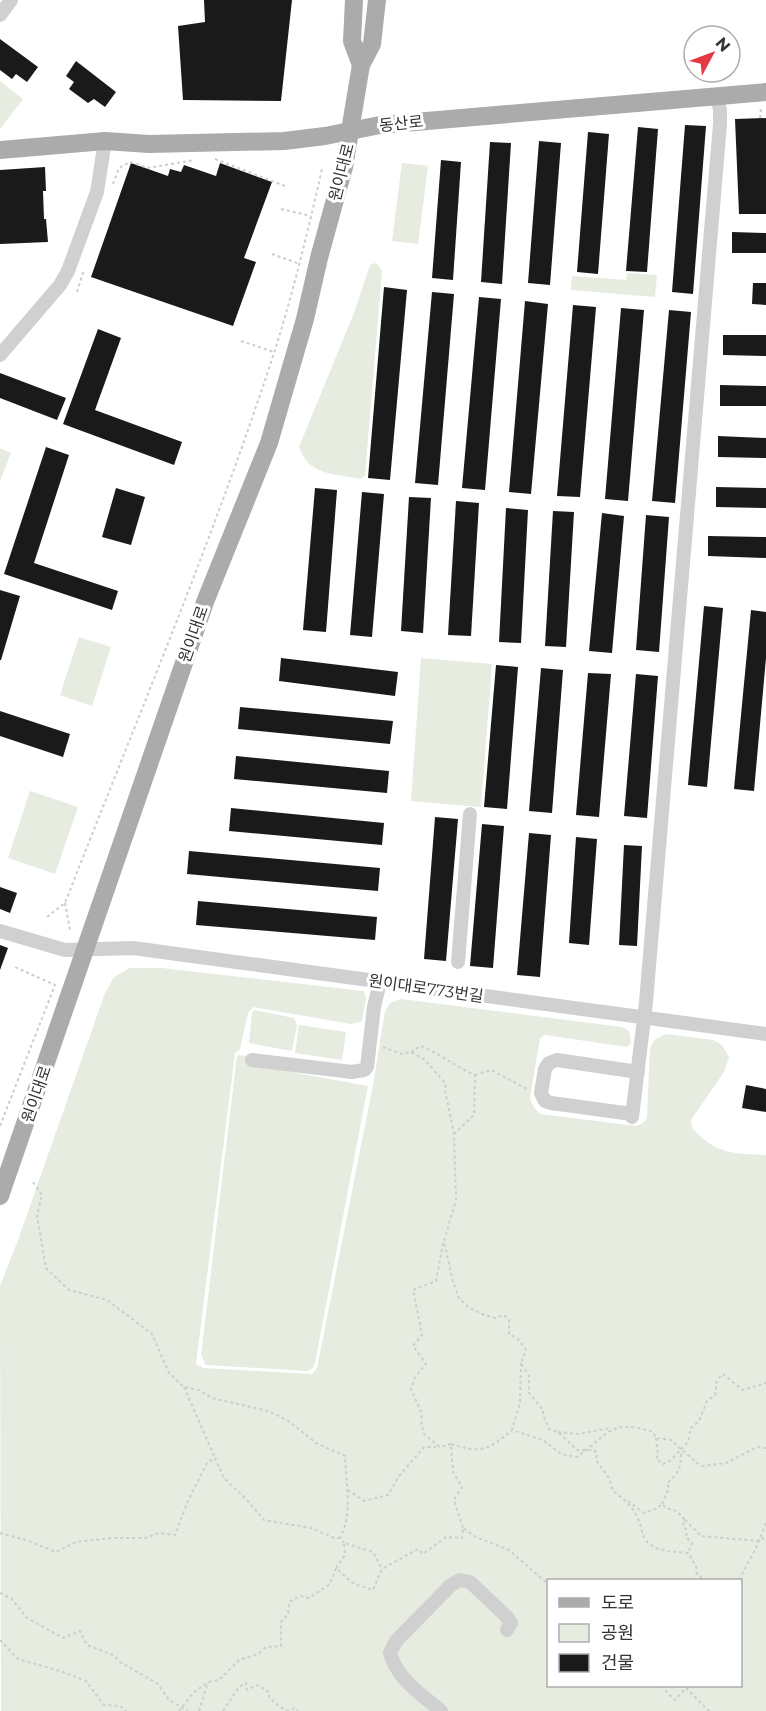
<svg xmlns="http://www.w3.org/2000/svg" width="766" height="1711" font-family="Montserrat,'Noto Sans KR',sans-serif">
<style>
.green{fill:#e6ecdf;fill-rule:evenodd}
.building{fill:#1a1a1a}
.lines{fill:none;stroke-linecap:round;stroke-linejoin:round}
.path{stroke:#cdcdcd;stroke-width:2;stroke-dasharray:3 3;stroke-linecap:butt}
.minor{stroke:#d0d0d0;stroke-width:14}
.major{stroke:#ababab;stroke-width:18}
.labels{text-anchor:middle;stroke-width:6;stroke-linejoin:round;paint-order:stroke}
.street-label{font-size:16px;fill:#333;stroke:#fff}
</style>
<rect width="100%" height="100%" fill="#fff"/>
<g class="green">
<polygon points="0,81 23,99 0,129"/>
<polygon points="402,163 428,166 418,244 392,241"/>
<path d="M376,263L382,271L365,476L360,479C333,473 309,476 299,447L354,313L370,265Z"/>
<polygon points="627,273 657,275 655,297 571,290 572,276 626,280"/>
<polygon points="0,448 11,453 0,481"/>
<polygon points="79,637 111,647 92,706 60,695"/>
<polygon points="421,658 492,664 481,807 411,801"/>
<polygon points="30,791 78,807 55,874 8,858"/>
<path d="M130,968H162L364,991L366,998L362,1021L351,1024L253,1007L248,1013L240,1049L235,1053L196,1364L203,1368L312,1374L317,1368L373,1085L385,1011L390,1003L401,999L622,1027L629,1031L631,1043L627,1047L545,1035L540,1038L530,1098L533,1106L540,1114L637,1126L644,1122L647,1117L650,1048L654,1040L666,1034L713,1040L722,1045L729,1057L724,1072L691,1120L692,1128C717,1155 731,1153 766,1155V1711H1L0,1286L18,1240L105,993L114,977ZM548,1580H740V1686H548Z"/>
<polygon points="254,1010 294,1018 297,1025 292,1051 249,1043 252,1012"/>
<polygon points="299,1025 346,1032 342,1060 295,1053"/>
<polygon points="237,1055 292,1060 291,1072 368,1086 315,1363 313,1368 307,1371 206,1365 201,1355"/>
</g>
<g class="building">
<polygon points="204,0 292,0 281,101 183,100 178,26 205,22"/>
<polygon points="0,39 38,67 27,82 16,74 12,79 0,70"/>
<polygon points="76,61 116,92 105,107 94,99 88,103 69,89 74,82 66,76"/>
<polygon points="766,118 766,214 739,214 735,119"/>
<polygon points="685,125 706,126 693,294 672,292"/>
<polygon points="638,127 658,129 647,272 626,271"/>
<polygon points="588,132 609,134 598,274 577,272"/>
<polygon points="539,141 561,143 550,285 528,283"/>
<polygon points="490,142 511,143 502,284 481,282"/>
<polygon points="441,160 461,162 453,280 432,278"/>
<polygon points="131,163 168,176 170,169 181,172 184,165 216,176 220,163 272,182 244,258 256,262 233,326 91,277"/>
<polygon points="45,167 46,191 43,191 44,219 46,219 48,242 0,244 0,170"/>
<polygon points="732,232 766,233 766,253 732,253"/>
<polygon points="753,283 766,283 766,305 752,304"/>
<polygon points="384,287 407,290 390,480 368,478"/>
<polygon points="432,292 454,294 438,485 415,483"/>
<polygon points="479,297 501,299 485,490 462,488"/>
<polygon points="525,301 548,304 531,494 509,492"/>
<polygon points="573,305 596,307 580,497 557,496"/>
<polygon points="621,308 644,310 628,501 605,499"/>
<polygon points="669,310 691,312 675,503 652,501"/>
<polygon points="98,329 121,338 95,410 182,442 174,465 63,424"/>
<polygon points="723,335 766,335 766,356 723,355"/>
<polygon points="0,373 66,398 57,420 0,398"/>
<polygon points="720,385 766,386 766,406 720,406"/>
<polygon points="718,436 766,438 766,458 718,457"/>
<polygon points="46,447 69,455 34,563 118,591 112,610 4,574"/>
<polygon points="716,487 766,488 766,508 716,507"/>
<polygon points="116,488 145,497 131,545 102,537"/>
<polygon points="315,488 337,490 326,632 303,630"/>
<polygon points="362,492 384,494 372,637 350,635"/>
<polygon points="409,497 431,498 423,633 401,631"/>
<polygon points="456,501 479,503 471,636 448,635"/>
<polygon points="506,508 528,510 521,643 499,642"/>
<polygon points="553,511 574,512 566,647 545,646"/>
<polygon points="602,513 624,516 612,653 589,651"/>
<polygon points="646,515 669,517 659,652 636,650"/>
<polygon points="708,536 766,537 766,558 708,556"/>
<polygon points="0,590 20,596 1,660 0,660"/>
<polygon points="704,606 723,608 707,787 688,785"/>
<polygon points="751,610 766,612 766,658 754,791 734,789"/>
<polygon points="281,658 398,672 395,696 279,681"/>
<polygon points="496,665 518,667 507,809 484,807"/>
<polygon points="541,668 563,670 552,813 529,811"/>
<polygon points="588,673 611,674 599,817 576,815"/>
<polygon points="636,674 658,676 647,818 624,816"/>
<polygon points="240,707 393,721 390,744 238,729"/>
<polygon points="0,711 70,734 63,757 0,736"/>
<polygon points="236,756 389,771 387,793 234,779"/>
<polygon points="231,808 384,823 382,845 229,831"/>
<polygon points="435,817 458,819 446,961 424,959"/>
<polygon points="482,824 504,826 493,968 470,966"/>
<polygon points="529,833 551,835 540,977 517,975"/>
<polygon points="576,837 597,839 589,945 569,943"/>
<polygon points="624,845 642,846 637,946 619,945"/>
<polygon points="189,851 380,868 378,891 187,874"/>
<polygon points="0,887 17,893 10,913 0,909"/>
<polygon points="198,901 377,917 375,940 196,925"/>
<polygon points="0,945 8,948 0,970"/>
<polygon points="746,1085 766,1089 766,1112 742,1108"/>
</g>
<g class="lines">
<g class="path">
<polyline points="760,118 761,108"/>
<polyline points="215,159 285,186"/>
<polyline points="113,184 119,168 130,162 148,168 195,160"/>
<polyline points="281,209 311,216"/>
<polyline points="272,254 300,264"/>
<polyline points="77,292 84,269"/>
<polyline points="241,341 274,352"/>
<polyline points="65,903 70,930"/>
<path d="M47,917L65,903C136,721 213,540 274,353C293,293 308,231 322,169"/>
<path d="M383,1047L402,1054L410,1052L417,1055L425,1060L446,1084L445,1090L454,1134L456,1200L444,1241L453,1282L459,1298L468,1307L482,1314L495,1318L504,1315L509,1320V1334L518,1339L526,1350L521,1363L529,1376V1393L543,1410V1415L549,1429L558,1432L577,1450H594L597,1454L596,1460L609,1478L613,1491C623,1498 634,1508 638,1519C643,1530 641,1540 654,1547C663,1552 678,1552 688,1553L696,1566L697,1575L706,1580"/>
<path d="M411,1052L421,1046C440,1054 456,1067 475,1075L474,1115L454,1134"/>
<polyline points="475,1075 491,1070 529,1090"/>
<polyline points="0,1126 55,985 15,967"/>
<path d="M33,1182L42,1195L37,1216L46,1268L69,1290L107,1300L152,1334L169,1373L184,1387L199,1390L212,1398L268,1411L287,1420L316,1443L345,1456C346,1483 353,1514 340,1538L344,1543"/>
<polyline points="443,1243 436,1281 413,1290 422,1335 413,1346 426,1364 415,1377 411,1389 422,1414 421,1420 424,1434 440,1447 451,1444 453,1472 462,1487 454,1500 463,1528"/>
<path d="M521,1363L520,1403L512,1430L543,1440L561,1454L577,1457C609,1434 610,1418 653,1432L656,1438L671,1440L697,1463L702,1466L726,1463L757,1447L766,1448"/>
<polyline points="184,1387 215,1458"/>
<polyline points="558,1432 578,1434 611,1428"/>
<polyline points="656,1438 658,1455 656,1459 663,1464 670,1461 688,1442 691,1428 699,1421 707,1401 715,1395 717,1380 723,1374 743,1390 766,1383"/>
<path d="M451,1444C482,1454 488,1450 512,1430"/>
<polyline points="348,1490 364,1501 388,1495 399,1476 424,1447 440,1447"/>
<path d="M628,1501L644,1513L656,1509L662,1504L667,1509C676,1509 679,1513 685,1520L683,1525L687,1531L686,1537L692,1543L688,1553"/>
<path d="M662,1504L669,1488L667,1483C679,1474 681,1467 681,1452"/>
<polyline points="685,1520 701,1536 759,1541 766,1536"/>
<polyline points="0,1533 29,1541 56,1552 76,1542 112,1538 145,1538 159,1533 175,1535 188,1501 207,1463 215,1458 224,1478 247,1500 264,1520 311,1528 334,1538 340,1538"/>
<polyline points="336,1568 345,1555 344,1543 373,1552 382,1569"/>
<polyline points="739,1580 756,1548 766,1523"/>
<polyline points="0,1593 11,1598 27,1618 63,1638 80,1631 87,1645 113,1655 120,1662 158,1684 169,1700 188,1711"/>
<polyline points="0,1640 18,1659 60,1671 86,1681 104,1705 120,1706 126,1711"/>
<polyline points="661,1686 675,1700 686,1688 709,1711"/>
<polyline points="179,1711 193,1693 208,1682 219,1680 239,1660 258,1654 266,1647 281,1646 281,1622 288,1614 289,1602 301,1596 309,1598 330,1584 336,1568 354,1584 373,1590 382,1569 418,1549 423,1554 446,1537 462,1538 463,1528 476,1537 509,1550 548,1584"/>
<polyline points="199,1711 208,1682"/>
<polyline points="223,1711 239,1687 246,1683 247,1690 257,1685 269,1692 269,1698 286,1711"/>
<polyline points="286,1711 295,1708 298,1711"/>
</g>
<g class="minor">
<polyline points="0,15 11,0"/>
<polyline points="0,355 60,285 68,271 97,192 105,141"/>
<polyline points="0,931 65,950 133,948 766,1034"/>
<polyline points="458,962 470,814"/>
<polyline points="252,1060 352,1072 364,1070 367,1067 374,1007 380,982"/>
<polyline points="632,1114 551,1103 545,1101 541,1093 545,1069 549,1063 557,1060 638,1072"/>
<polyline points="632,1117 646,1002 720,124 720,110 717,95"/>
<path d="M441,1711C421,1694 397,1679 390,1653L396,1641L451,1585L460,1580L470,1582L507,1617L511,1623L507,1630"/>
</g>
<g class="major">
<polyline points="354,0 352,41 361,65"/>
<polyline points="0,150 105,141 149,144 284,141 325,136 380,125 766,92"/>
<polyline points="0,1196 205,602 269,443 305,319 319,258 344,167 361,65 372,44 377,0"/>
</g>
</g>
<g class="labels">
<g class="street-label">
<text transform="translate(401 123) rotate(-6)" y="6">동산로</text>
<text transform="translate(341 172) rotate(-76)" y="6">원이대로</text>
<text transform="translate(193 634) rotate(-71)" y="6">원이대로</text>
<text transform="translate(426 988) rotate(8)" y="6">원이대로773번길</text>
<text transform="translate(36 1094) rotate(-71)" y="6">원이대로</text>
</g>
</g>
<rect x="547" y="1579" width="195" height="108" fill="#ffffff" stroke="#adadad" stroke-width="1.5"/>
<rect x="559" y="1598" width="30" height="9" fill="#ababab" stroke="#adadad" stroke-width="1.5"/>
<text x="601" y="1609" font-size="18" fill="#333333">도로</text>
<rect x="559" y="1624" width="30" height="18" fill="#e6ecdf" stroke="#adadad" stroke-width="1.5"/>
<text x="601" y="1639" font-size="18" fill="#333333">공원</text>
<rect x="559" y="1654" width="30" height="18" fill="#1a1a1a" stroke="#adadad" stroke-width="1.5"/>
<text x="601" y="1669" font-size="18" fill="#333333">건물</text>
<g transform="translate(712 54) rotate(49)"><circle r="28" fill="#ffffff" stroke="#adadad" stroke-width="1.5"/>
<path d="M0-4.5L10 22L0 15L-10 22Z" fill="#e63946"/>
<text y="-9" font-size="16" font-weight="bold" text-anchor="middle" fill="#333333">N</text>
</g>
</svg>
